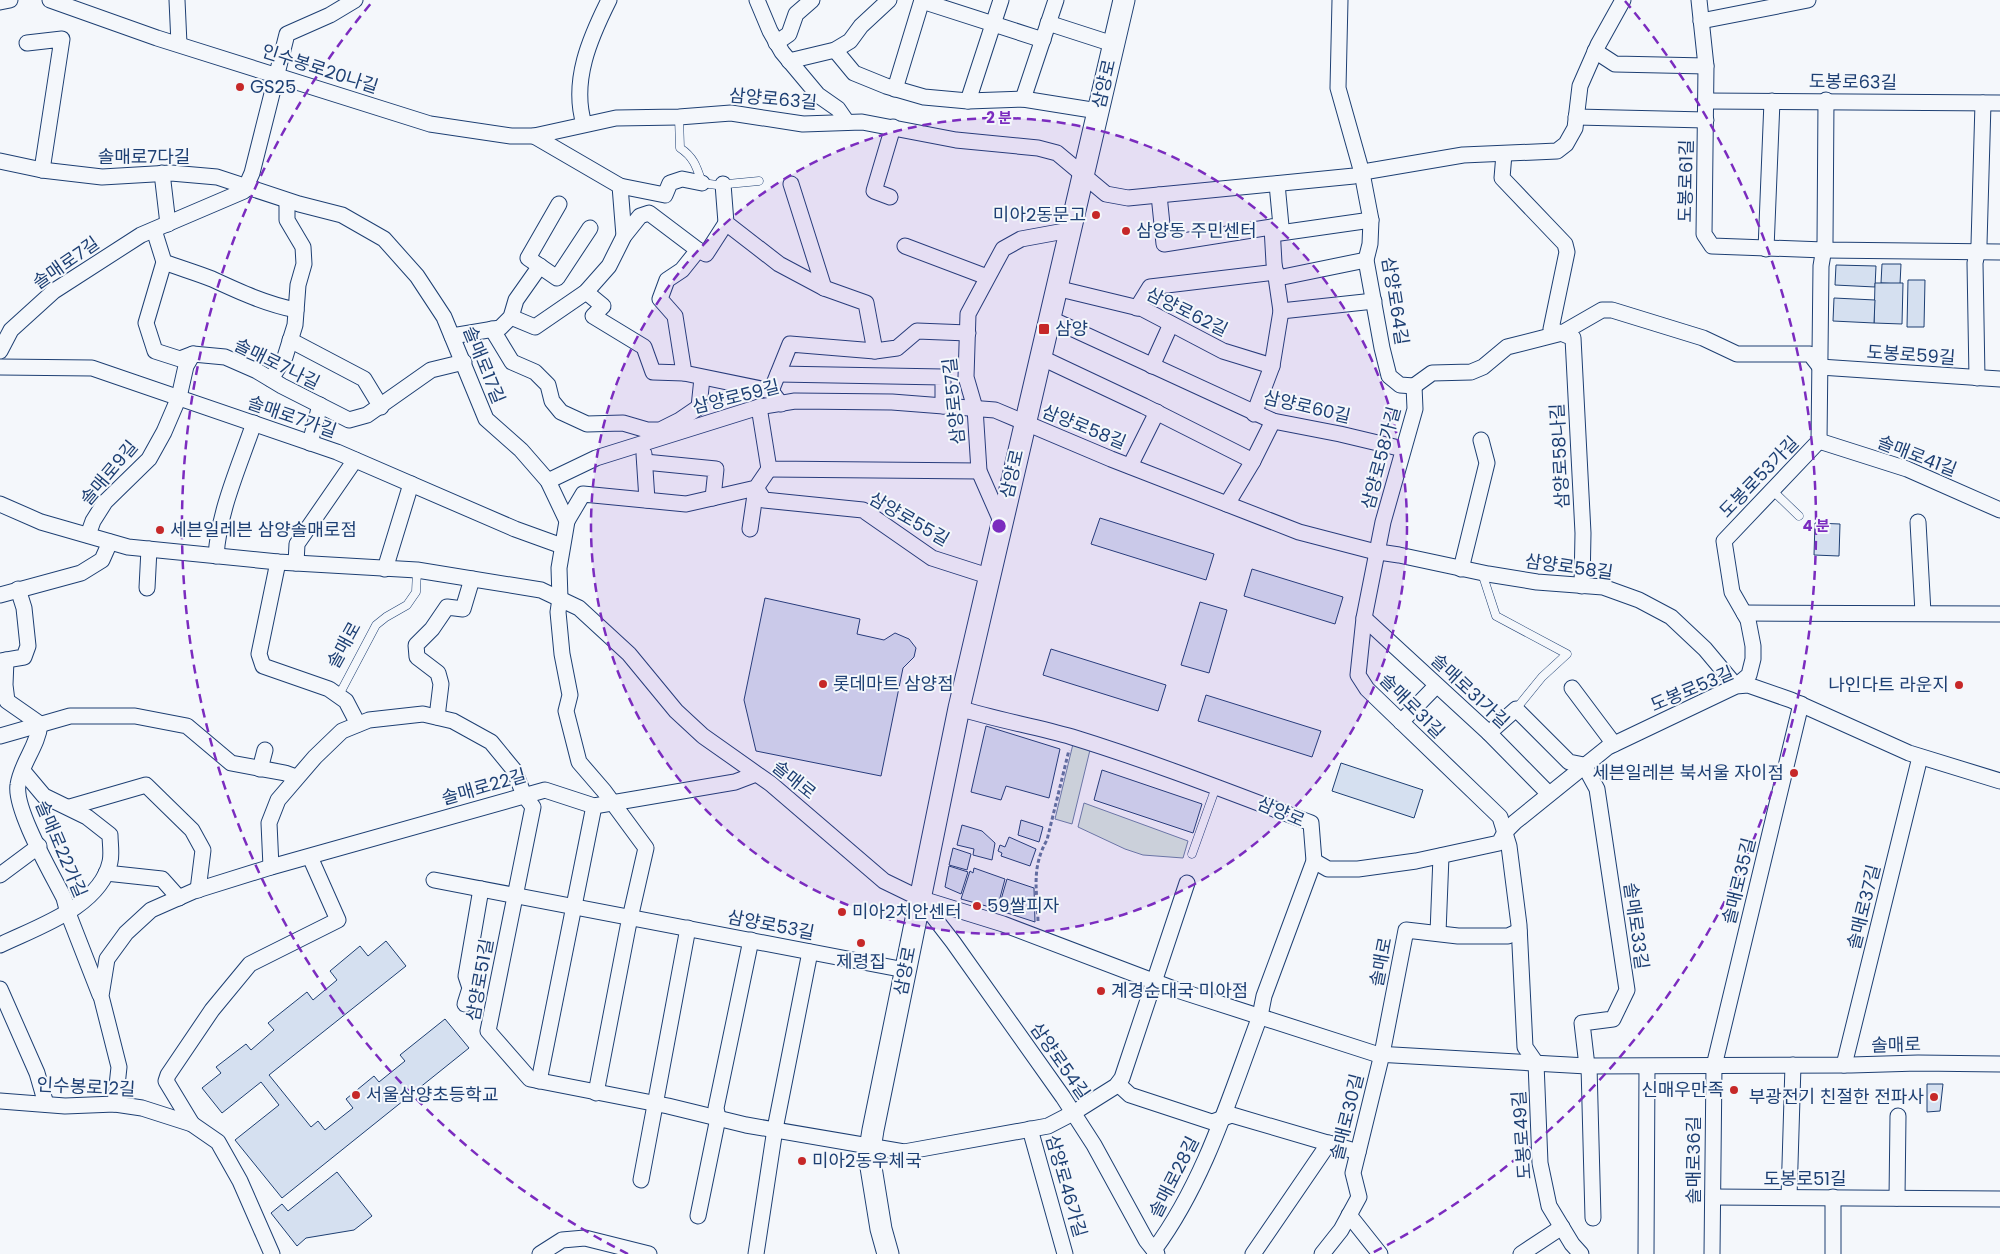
<svg xmlns="http://www.w3.org/2000/svg" width="2000" height="1254" font-family="Poppins,'Noto Sans KR',sans-serif">
<style>
.green{fill:#d7e8df;stroke:#687fa3}
.building{fill:#d5e0f0;stroke:#1d3f73}
.lines{fill:none;stroke-linecap:round;stroke-linejoin:round}
.lane-casing{stroke:#1d3f73;stroke-width:9}
.street-casing{stroke:#1d3f73;stroke-width:17}
.secondary-casing{stroke:#1d3f73;stroke-width:23}
.path{stroke:#5e769c;stroke-width:3;stroke-dasharray:4 2.5;stroke-linecap:butt}
.lane{stroke:#f4f7fb;stroke-width:8}
.street{stroke:#f4f7fb;stroke-width:15}
.secondary{stroke:#f4f7fb;stroke-width:21}
.ring{fill:none;stroke:#7b2cbf;stroke-width:2.5;stroke-dasharray:9 6}
.poi-dot{fill:#c62828;stroke:#f4f7fb;stroke-width:2}
.labels{text-anchor:middle;stroke-width:4;stroke-linejoin:round;paint-order:stroke}
.street-label{font-size:18px;fill:#1d3f73;stroke:#f4f7fb}
.poi-label{font-size:18px;fill:#1d3f73;stroke:#f4f7fb;text-anchor:start}
.centre{fill:#7b2cbf;stroke:#f4f7fb;stroke-width:2.5}
.ring-label{font-size:15px;text-anchor:middle;font-weight:bold;fill:#7b2cbf;stroke:#f4f7fb;stroke-width:4;stroke-linejoin:round;paint-order:stroke}
</style>
<rect width="100%" height="100%" fill="#f4f7fb"/>
<g class="green">
<polygon points="1073,744 1090,750 1072,824 1055,819"/>
<polygon points="1084,803 1188,841 1183,858 1143,855 1125,849 1078,827"/>
</g>
<g class="building">
<polygon points="1882,264 1901,264 1900,284 1881,283"/>
<polygon points="1836,265 1876,266 1875,287 1835,285"/>
<polygon points="1908,280 1925,280 1924,327 1907,327"/>
<polygon points="1875,283 1903,283 1902,324 1874,323"/>
<polygon points="1834,298 1875,300 1874,323 1833,321"/>
<polygon points="1100,518 1214,554 1206,580 1091,544"/>
<polygon points="1815,523 1840,524 1839,556 1814,555"/>
<polygon points="1252,569 1343,597 1335,624 1244,596"/>
<polygon points="765,598 860,619 857,634 884,640 895,633 909,639 916,648 914,657 903,668 881,776 756,751 744,700"/>
<polygon points="1200,602 1227,610 1209,673 1181,665"/>
<polygon points="1051,649 1166,685 1158,711 1043,675"/>
<polygon points="1206,695 1321,731 1312,757 1198,721"/>
<polygon points="986,726 1060,749 1049,798 1006,786 1001,800 971,792"/>
<polygon points="1341,763 1423,790 1414,818 1332,791"/>
<polygon points="1102,770 1202,804 1193,833 1094,800"/>
<polygon points="1021,820 1043,827 1039,842 1018,835"/>
<polygon points="962,825 982,831 995,843 992,860 973,855 974,849 957,845"/>
<polygon points="1009,837 1036,849 1030,866 1001,856 1002,853 998,851 1000,845 1005,847"/>
<polygon points="953,848 971,854 967,870 949,865"/>
<polygon points="949,866 968,872 961,894 945,887"/>
<polygon points="974,868 1005,879 997,909 961,899 970,871 973,873"/>
<polygon points="1007,879 1034,888 1035,922 998,910"/>
<polygon points="386,941 406,966 269,1075 311,1127 318,1121 325,1130 353,1108 346,1099 374,1076 379,1082 405,1061 400,1055 445,1019 469,1048 282,1198 235,1140 279,1105 261,1082 222,1113 202,1088 221,1073 216,1067 246,1044 251,1050 274,1030 268,1023 307,992 313,1000 337,980 330,971 360,946 368,956"/>
<polygon points="1927,1084 1943,1084 1940,1111 1927,1112"/>
<polygon points="337,1172 372,1216 354,1230 306,1238 297,1246 271,1213 282,1204 288,1211"/>
</g>
<g class="lines">
<defs>
<g id="lane">
<path d="M679,117L680,148C694,157 697,168 702,183L717,185L759,181"/>
<polyline points="1772,490 1799,516"/>
<polyline points="1482,573 1496,616 1567,654 1542,677 1516,709"/>
<polyline points="339,695 376,625 386,617 407,605 416,592 417,570"/>
<polyline points="1192,854 1216,787"/>
</g>
<g id="street">
<polyline points="50,0 157,38 430,124 511,136 534,136 616,118 679,117 731,113 803,124 862,122 956,140 1038,148 1057,153 1106,194 1128,198 1354,176 1369,171 1463,155 1557,151 1566,144 1575,128 1580,86 1598,45 1623,0"/>
<polyline points="177,0 179,44"/>
<polyline points="757,0 770,31 782,52 818,95 838,109 847,122"/>
<polyline points="1340,0 1338,88 1362,173 1371,220 1370,244 1366,260 1382,348 1389,376 1400,385 1414,386"/>
<polyline points="1699,0 1706,66 1704,234 1712,246 1824,250 2000,252"/>
<polyline points="922,1 1043,40"/>
<polyline points="0,2 10,0"/>
<polyline points="1701,21 1808,0"/>
<polyline points="1048,23 1113,44"/>
<polyline points="27,43 62,39 42,170"/>
<polyline points="776,43 789,34 796,14 812,0"/>
<polyline points="835,50 854,73 886,86 924,97 968,101 1023,99 1098,111"/>
<polyline points="1595,51 1615,64 1706,66"/>
<polyline points="789,61 835,50 850,41 861,26 889,0"/>
<polyline points="895,89 922,0"/>
<polyline points="1023,99 1056,0"/>
<polyline points="968,101 1001,0"/>
<polyline points="1706,101 2000,103"/>
<polyline points="1576,117 1706,120"/>
<path d="M584,124C571,81 590,38 609,0"/>
<polyline points="534,136 620,186 624,236"/>
<polyline points="1504,154 1502,178 1565,244 1567,252 1551,329 1573,338 1583,533 1582,586"/>
<polyline points="0,161 42,170 102,177 171,173 217,177 299,204 342,215 384,239 417,276 444,317 486,419 521,450 548,481 567,521 559,568 560,599 558,612 562,654 570,695 566,711 579,762 604,791 646,848 628,927 596,1093"/>
<polyline points="162,173 168,224"/>
<polyline points="723,184 726,223 779,264 824,288 866,303 875,351"/>
<polyline points="791,184 824,288"/>
<polyline points="620,186 665,195 670,183 682,179 702,183"/>
<polyline points="1159,195 1164,244 1272,227"/>
<polyline points="890,197 874,191 893,127"/>
<polyline points="559,204 528,258 557,278 590,228"/>
<path d="M154,230L164,262C180,268 197,273 212,279C240,292 266,304 296,310"/>
<polyline points="1273,234 1371,220"/>
<polyline points="905,246 987,277"/>
<polyline points="1766,249 1772,101"/>
<polyline points="698,250 706,254 726,223"/>
<polyline points="164,262 146,323 155,351 180,359 193,354 225,357 257,371 282,386 349,420 367,415 431,370 464,362"/>
<polyline points="1278,278 1366,260"/>
<polyline points="1056,288 1143,309 1223,351 1272,366"/>
<polyline points="586,292 603,306 593,316 644,347 653,372 684,373"/>
<polyline points="1137,308 1150,287 1276,272"/>
<polyline points="1281,311 1374,301"/>
<polyline points="511,317 535,327 586,292 609,266 624,236 640,216 649,213 698,250 682,270 667,280 660,299 675,316 684,373 771,391 781,404"/>
<polyline points="1049,318 1273,421 1340,434 1403,449"/>
<polyline points="492,329 512,362 535,372 548,385 552,401 561,412 587,424 623,423 647,430 660,430 680,420 699,407 702,378"/>
<polyline points="452,336 500,328 511,317 516,300 540,266"/>
<polyline points="290,340 364,379 381,407"/>
<polyline points="0,351 11,330 54,291 141,235 244,191 252,173 287,34 330,15 355,0"/>
<polyline points="1040,357 1144,406 1253,461"/>
<polyline points="1152,366 1171,324"/>
<polyline points="0,367 92,368 337,452 515,529 562,546"/>
<polyline points="778,374 943,377 943,406"/>
<polyline points="1977,378 1975,263 1979,244 1983,103"/>
<polyline points="271,379 285,357 295,325 298,285 304,264 303,247 287,220 287,201"/>
<polyline points="1414,386 1415,409 1383,522 1364,618 1358,675 1367,689 1500,817 1509,846 1519,925 1525,1047 1536,1063 1540,1163 1549,1206 1572,1244 1581,1254"/>
<polyline points="1414,386 1432,373 1471,372 1483,367 1507,347 1562,333 1602,310 1612,310 1703,338 1737,354 1810,354 1820,367 2000,379"/>
<polyline points="771,391 790,344 875,351 897,348 917,331 968,333"/>
<polyline points="759,407 769,469 979,471"/>
<polyline points="1254,414 1272,366 1281,311 1274,263 1272,227 1281,226 1277,184"/>
<polyline points="1819,441 1907,469 2000,510"/>
<polyline points="310,443 320,405"/>
<polyline points="644,454 647,500"/>
<polyline points="645,462 716,469 713,498"/>
<polyline points="1130,466 1157,412"/>
<polyline points="548,481 596,458 759,407 795,401 892,402 995,410 1111,459 1299,532 1372,551 1399,555 1488,574 1537,582 1603,587 1639,600 1671,617 1705,649 1736,686 1749,675 1753,659 1753,646 1748,620 1732,592 1724,541 1819,441 1821,266 1825,242 1826,100"/>
<polyline points="756,488 764,500 863,510 932,558 988,576"/>
<polyline points="0,504 41,522 128,547 278,562 417,570 541,590 579,608 629,654 676,711 703,736 771,784 884,881 919,898 1003,924 1174,989 1376,1054 1587,1066 1851,1065 1918,1063 2000,1064"/>
<polyline points="1227,504 1253,461 1273,421"/>
<polyline points="567,521 583,494 686,504 756,488 769,469"/>
<polyline points="1001,521 979,471 975,408 966,377 968,314 1003,249 1021,239 1070,230"/>
<polyline points="1918,522 1923,613"/>
<polyline points="750,529 756,488"/>
<polyline points="88,535 93,521 105,502 149,459 164,432 179,397 186,366 193,354"/>
<path d="M216,556C219,510 239,467 254,423"/>
<polyline points="278,562 259,654 263,666 329,689 346,701 358,724"/>
<polyline points="296,563 297,544 355,460"/>
<polyline points="385,569 411,484"/>
<polyline points="1461,569 1487,463 1481,440"/>
<polyline points="147,588 149,549"/>
<polyline points="0,595 81,573 102,560 110,542"/>
<polyline points="1744,613 2000,614"/>
<polyline points="1364,618 1489,733 1549,794"/>
<polyline points="6,660 5,685 7,701 40,724"/>
<polyline points="0,661 24,657 28,646 24,608 18,589"/>
<polyline points="1572,688 1614,744"/>
<path d="M959,708C996,720 1035,726 1072,737C1153,762 1232,793 1311,823L1314,861L1264,996L1260,1016C1230,1096 1205,1181 1154,1250"/>
<polyline points="437,717 441,684 438,673 417,657 416,645 432,629 447,607 463,609 472,579"/>
<polyline points="1401,722 1436,686"/>
<path d="M40,724C38,746 21,763 18,785C14,809 52,874 64,898L68,913L100,995"/>
<polyline points="1489,733 1516,709 1569,762 1584,765 1597,789 1627,990 1613,1019 1582,1023 1587,1066"/>
<polyline points="0,736 70,716 135,716 187,726 231,763 285,773 296,777"/>
<polyline points="260,769 265,750"/>
<polyline points="70,807 146,785 192,830 203,850 198,890"/>
<polyline points="1314,861 1328,869 1358,869 1416,861 1499,843 1505,832 1515,822 1608,747 1736,686 1748,685 1791,700 1909,753 2000,781"/>
<polyline points="271,867 269,823 278,800 315,757 342,731 369,720 423,714 453,721 491,742 514,770 524,795 533,807 488,1031 530,1079 668,1106 746,1125 904,1152 1048,1126 1073,1113 1116,1086 1122,1078 1187,883"/>
<polyline points="106,873 162,879 179,898"/>
<polyline points="0,875 39,846"/>
<polyline points="434,880 905,970"/>
<polyline points="919,898 953,942 1063,1097 1094,1145 1146,1240 1157,1254"/>
<polyline points="1438,933 1441,856"/>
<path d="M0,945C37,927 100,907 110,862C112,854 110,843 110,835L87,817L44,796L23,771"/>
<polyline points="0,989 37,1073 46,1104"/>
<polyline points="465,1004 470,988 466,976 481,889"/>
<polyline points="1844,1065 1920,757"/>
<polyline points="1589,1066 1593,1218"/>
<polyline points="539,1081 594,806"/>
<polyline points="1118,1084 1130,1095 1212,1122 1232,1115 1358,1152"/>
<polyline points="0,1101 65,1106 115,1104 142,1108 192,1124 218,1142 240,1181 272,1254"/>
<polyline points="115,1104 119,1067 101,996 107,959 126,933 151,910 194,891 271,867 545,790 594,806 735,782 756,774"/>
<polyline points="192,1124 166,1081 168,1075 212,1010 250,964 338,920 310,857"/>
<polyline points="1030,1129 1065,1254"/>
<polyline points="641,1180 688,928"/>
<polyline points="1713,1197 2000,1199"/>
<polyline points="1789,1197 1793,1065"/>
<polyline points="1897,1198 1898,1116"/>
<polyline points="1349,1215 1380,1254"/>
<polyline points="698,1216 718,1118 716,1108 751,940"/>
<polyline points="540,1254 562,1240 585,1238 649,1254"/>
<polyline points="756,1254 775,1129 810,952"/>
<polyline points="1253,1254 1329,1143"/>
<polyline points="1322,1254 1341,1230 1359,1197 1353,1173 1382,1054 1406,930 1458,936 1508,936 1519,931"/>
<polyline points="1521,1254 1562,1227"/>
<polyline points="1646,1254 1647,1067"/>
<polyline points="1712,1254 1714,1066 1801,704"/>
<polyline points="1833,1254 1833,1197"/>
</g>
<polyline id="secondary" points="888,1254 881,1229 869,1155 873,1130 959,708 1124,0"/>
</defs>
<use href="#lane" class="lane-casing"/>
<use href="#street" class="street-casing"/>
<use href="#secondary" class="secondary-casing"/>
<path class="path" d="M1038,921C1037,890 1031,868 1047,840L1069,750"/>
<use href="#lane" class="lane"/>
<use href="#street" class="street"/>
<use href="#secondary" class="secondary"/>
</g>
<circle cx="999" cy="526" r="408" fill="#7b2cbf" fill-opacity=".12"/>
<g class="ring">
<circle cx="999" cy="526" r="408"/>
<path d="M628 1254A817 817 0 0 1 373 1M1625 1A817 817 0 0 1 1370 1254"/>
</g>
<g class="poi-dot">
<circle cx="240" cy="87" r="5"/>
<circle cx="1096" cy="215" r="5"/>
<circle cx="1126" cy="231" r="5"/>
<rect x="1038" y="323" width="12" height="12" rx="2.5"/>
<circle cx="160" cy="530" r="5"/>
<circle cx="823" cy="684" r="5"/>
<circle cx="1959" cy="685" r="5"/>
<circle cx="1794" cy="773" r="5"/>
<circle cx="977" cy="906" r="5"/>
<circle cx="842" cy="912" r="5"/>
<circle cx="861" cy="943" r="5"/>
<circle cx="1101" cy="991" r="5"/>
<circle cx="1734" cy="1090" r="5"/>
<circle cx="356" cy="1095" r="5"/>
<circle cx="1934" cy="1097" r="5"/>
<circle cx="802" cy="1161" r="5"/>
</g>
<g class="labels">
<g class="street-label">
<text transform="translate(320 69) rotate(18)" y="6">인수봉로20나길</text>
<text transform="translate(1853 82) rotate(1)" y="6">도봉로63길</text>
<text transform="translate(1104 84) rotate(-77)" y="6">삼양로</text>
<text transform="translate(773 99) rotate(5)" y="6">삼양로63길</text>
<text x="144" y="163">솔매로7다길</text>
<text transform="translate(1686 181) rotate(-89)" y="6">도봉로61길</text>
<text transform="translate(66 263) rotate(-35)" y="6">솔매로7길</text>
<text transform="translate(1395 301) rotate(81)" y="6">삼양로64길</text>
<text transform="translate(1187 312) rotate(26)" y="6">삼양로62길</text>
<text transform="translate(1911 355) rotate(4)" y="6">도봉로59길</text>
<text transform="translate(277 364) rotate(26)" y="6">솔매로7나길</text>
<text transform="translate(484 365) rotate(68)" y="6">솔매로17길</text>
<text transform="translate(736 397) rotate(-14)" y="6">삼양로59길</text>
<text transform="translate(954 401) rotate(-96)" y="6">삼양로57길</text>
<text transform="translate(1307 407) rotate(13)" y="6">삼양로60길</text>
<text transform="translate(292 417) rotate(19)" y="6">솔매로7가길</text>
<text transform="translate(1084 427) rotate(22)" y="6">삼양로58길</text>
<text transform="translate(1560 456) rotate(-93)" y="6">삼양로58나길</text>
<text transform="translate(1917 456) rotate(21)" y="6">솔매로41길</text>
<text transform="translate(1381 458) rotate(-75)" y="6">삼양로58가길</text>
<text transform="translate(109 473) rotate(-50)" y="6">솔매로9길</text>
<text transform="translate(1012 474) rotate(-77)" y="6">삼양로</text>
<text transform="translate(1759 477) rotate(-46)" y="6">도봉로53가길</text>
<text transform="translate(909 519) rotate(30)" y="6">삼양로55길</text>
<text transform="translate(1569 567) rotate(8)" y="6">삼양로58길</text>
<text transform="translate(344 645) rotate(-61)" y="6">솔매로</text>
<text transform="translate(1692 689) rotate(-23)" y="6">도봉로53길</text>
<text transform="translate(1470 691) rotate(43)" y="6">솔매로31가길</text>
<text transform="translate(1412 706) rotate(45)" y="6">솔매로31길</text>
<text transform="translate(794 780) rotate(39)" y="6">솔매로</text>
<text transform="translate(484 787) rotate(-16)" y="6">솔매로22길</text>
<text transform="translate(1281 812) rotate(23)" y="6">삼양로</text>
<text transform="translate(61 849) rotate(67)" y="6">솔매로22가길</text>
<text transform="translate(1739 881) rotate(-76)" y="6">솔매로35길</text>
<text transform="translate(1864 907) rotate(-76)" y="6">솔매로37길</text>
<text transform="translate(771 925) rotate(11)" y="6">삼양로53길</text>
<text transform="translate(1636 926) rotate(82)" y="6">솔매로33길</text>
<text transform="translate(1381 962) rotate(-79)" y="6">솔매로</text>
<text transform="translate(905 971) rotate(-79)" y="6">삼양로</text>
<text transform="translate(480 980) rotate(-80)" y="6">삼양로51길</text>
<text transform="translate(1896 1045) rotate(-1)" y="6">솔매로</text>
<text transform="translate(1060 1061) rotate(55)" y="6">삼양로54길</text>
<text transform="translate(86 1087) rotate(3)" y="6">인수봉로12길</text>
<text transform="translate(1347 1117) rotate(-76)" y="6">솔매로30길</text>
<text transform="translate(1522 1135) rotate(-94)" y="6">도봉로49길</text>
<text transform="translate(1694 1160) rotate(-90)" y="6">솔매로36길</text>
<text transform="translate(1174 1177) rotate(-63)" y="6">솔매로28길</text>
<text x="1805" y="1185">도봉로51길</text>
<text transform="translate(1066 1186) rotate(74)" y="6">삼양로46가길</text>
</g>
<g class="poi-label">
<text x="250" y="93">GS25</text>
<text x="1086" y="221" text-anchor="end">미아2동문고</text>
<text x="1136" y="237">삼양동 주민센터</text>
<text x="1055" y="335">삼양</text>
<text x="170" y="536">세븐일레븐 삼양솔매로점</text>
<text x="833" y="690">롯데마트 삼양점</text>
<text x="1949" y="691" text-anchor="end">나인다트 라운지</text>
<text x="1784" y="779" text-anchor="end">세븐일레븐 북서울 자이점</text>
<text x="987" y="912">59쌀피자</text>
<text x="852" y="918">미아2치안센터</text>
<text x="861" y="968" text-anchor="middle">제령집</text>
<text x="1111" y="997">계경순대국 미아점</text>
<text x="1724" y="1096" text-anchor="end">신매우만족</text>
<text x="366" y="1101">서울삼양초등학교</text>
<text x="1924" y="1103" text-anchor="end">부광전기 친절한 전파사</text>
<text x="812" y="1167">미아2동우체국</text>
</g>
</g>
<circle cx="999" cy="526" r="8" class="centre"/>
<g class="ring-label">
<text x="999" y="123">2 분</text>
<text x="1816" y="531">4 분</text>
</g>
</svg>
